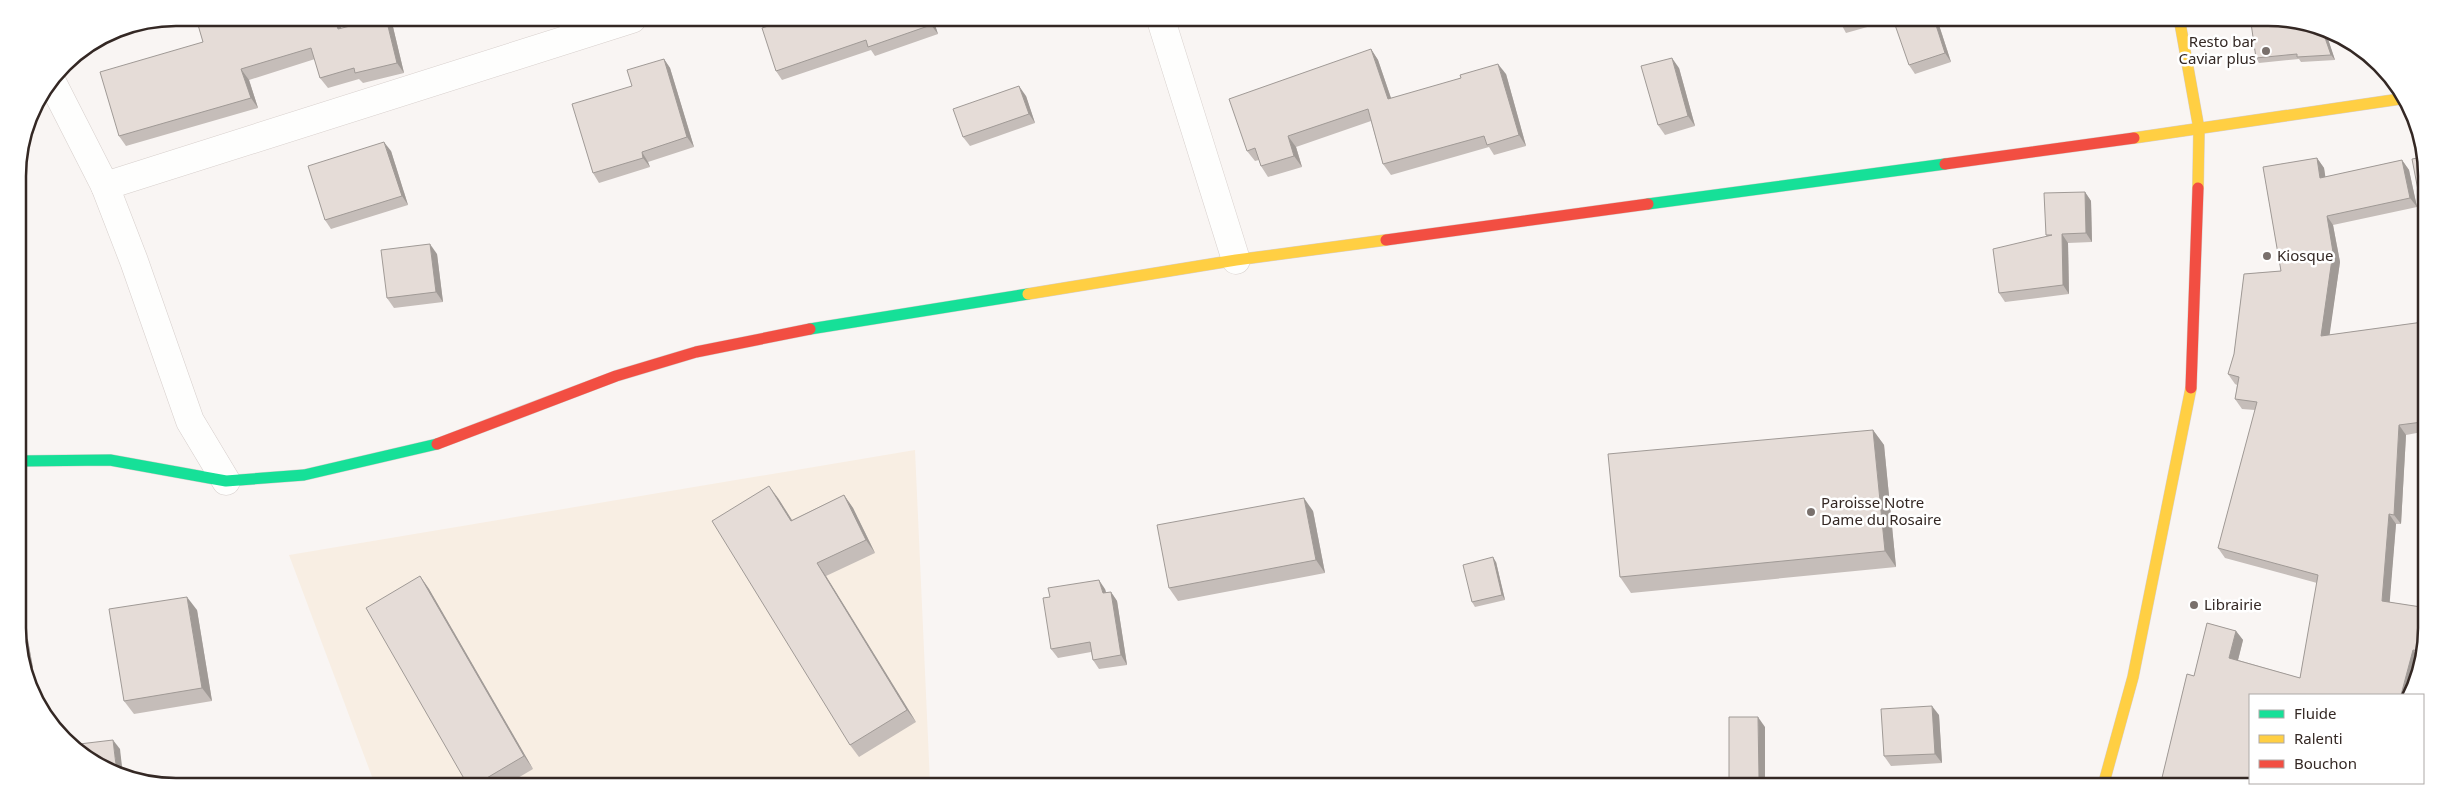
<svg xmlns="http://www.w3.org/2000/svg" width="2444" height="804" font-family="'Noto Sans',sans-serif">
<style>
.education{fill:#f8eee3}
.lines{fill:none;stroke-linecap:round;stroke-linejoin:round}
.street-casing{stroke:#d7cfcc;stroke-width:29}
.fast-casing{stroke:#d7cfcc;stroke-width:12}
.slow-casing{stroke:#d7cfcc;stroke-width:12}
.jam-casing{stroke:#d7cfcc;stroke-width:12}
.street{stroke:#fefefd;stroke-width:28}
.fast{stroke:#16e098;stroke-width:11}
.slow{stroke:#ffcf43;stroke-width:11}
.jam{stroke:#f24e42;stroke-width:11}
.wall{fill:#c5bdb9}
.shaded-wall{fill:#a09a96}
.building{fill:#e5dcd7;stroke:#a09a96}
.poi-dot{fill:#79706c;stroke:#fff;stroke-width:2}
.labels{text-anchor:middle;stroke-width:5;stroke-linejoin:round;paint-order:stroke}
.poi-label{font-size:15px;fill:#342824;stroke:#fff;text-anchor:start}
.rim{fill:none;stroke:#342824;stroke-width:2.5}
</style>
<rect width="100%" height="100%" fill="#f9f5f3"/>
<polygon class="education" points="915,450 930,783 374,782 289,555"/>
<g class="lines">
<defs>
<g id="street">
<polyline points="1161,20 1236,260"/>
<polyline points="52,82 105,186 134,261 190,421 226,481"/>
<polyline points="105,186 632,19"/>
</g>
<g id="fast">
<polyline points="1648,204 1945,164"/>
<polyline points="810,329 1028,294"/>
<polyline points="19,461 110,460 226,481 304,475 437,444"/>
</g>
<g id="slow">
<polyline points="2180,23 2199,129 2198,188"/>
<polyline points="2134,138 2400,99"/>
<polyline points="1028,294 1236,260 1386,240"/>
<polyline points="2103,786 2133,677 2191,388"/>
</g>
<g id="jam">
<polyline points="1945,164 2134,138"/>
<polyline points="1386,240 1648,204"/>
<polyline points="2191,388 2198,188"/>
<polyline points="437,444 616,376 696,352 810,329"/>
</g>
</defs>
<use href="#street" class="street-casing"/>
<use href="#fast" class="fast-casing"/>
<use href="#slow" class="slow-casing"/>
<use href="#jam" class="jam-casing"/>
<use href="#street" class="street"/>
<use href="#fast" class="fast"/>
<use href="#slow" class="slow"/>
<use href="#jam" class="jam"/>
</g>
<g class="wall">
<polygon points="196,18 338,18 341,28 393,27 404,73 363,83 359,79 328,88 320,78 315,59 249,80 258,108 126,146 119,136 203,42"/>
<polygon points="790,19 933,19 938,34 875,56 871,50 782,80 776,71"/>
<polygon points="1623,21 1633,21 1625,24"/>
<polygon points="1840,22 1885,22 1846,33"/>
<polygon points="1938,22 1951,62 1915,74 1909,65"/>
<polygon points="2251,23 2289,23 2290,24 2309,23 2325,30 2335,60 2301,62 2299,59 2259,63 2256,58"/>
<polygon points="1371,49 1378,60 1391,98 1506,74 1526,146 1494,155 1489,147 1391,175 1383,164 1371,121 1296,147 1302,167 1268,177 1261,166 1259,160 1255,161 1247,151"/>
<polygon points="664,59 670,68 694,147 648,162 650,167 599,183 593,173 632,86"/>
<polygon points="1679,68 1695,126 1665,135 1658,125"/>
<polygon points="1026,96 1035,123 970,146 963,137"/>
<polygon points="391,151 408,205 331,229 325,220"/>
<polygon points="2423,157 2423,195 2421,195 2418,190"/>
<polygon points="2317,158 2324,168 2325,177 2402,160 2409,170 2417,207 2333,225 2340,262 2329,335 2423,322 2422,432 2406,435 2401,524 2396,524 2389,602 2421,607 2421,660 2419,660 2411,690 2409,695 2250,695 2250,783 2295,783 2278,786 2160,786 2187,674 2194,676 2207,623 2236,631 2243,640 2238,660 2300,678 2317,583 2225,558 2218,548 2255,410 2242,409 2235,399 2237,385 2235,384 2228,374 2234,354 2244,274 2281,271 2263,167"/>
<polygon points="2085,192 2091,201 2092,242 2068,243 2069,294 2005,302 1999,293 2047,236 2046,235"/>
<polygon points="437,254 443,302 394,308 387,298"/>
<polygon points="1873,430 1884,445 1896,567 1631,593 1620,577"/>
<polygon points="844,495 853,508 875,553 826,576 916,722 859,757 850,745 778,498 792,520"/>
<polygon points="1313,511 1325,573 1178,601 1169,588"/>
<polygon points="1496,562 1505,600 1475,607 1472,602"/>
<polygon points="420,576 429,589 533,769 511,782 466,782"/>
<polygon points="1105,589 1106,593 1111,592 1117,601 1127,665 1099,669 1093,660 1091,652 1058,658 1051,649"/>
<polygon points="197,610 212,701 134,714 124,701"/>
<polygon points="21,631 28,640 33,668 26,670 20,658"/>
<polygon points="1939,715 1942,763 1891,766 1884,756"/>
<polygon points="1765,727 1765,785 1734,785 1729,779"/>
</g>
<g class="shaded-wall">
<polygon points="334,18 338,18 345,39 338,29"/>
<polygon points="386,18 393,27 404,73 397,63"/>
<polygon points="929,19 933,19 938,34 931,25"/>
<polygon points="1935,22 1938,22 1951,62 1945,53"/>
<polygon points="2322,29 2325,30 2335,60 2331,55"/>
<polygon points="1371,49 1378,60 1395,110 1388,99"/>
<polygon points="1672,58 1679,68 1695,126 1688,116"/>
<polygon points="664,59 670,68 694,147 687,137"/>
<polygon points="1498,64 1506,74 1526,146 1519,135"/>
<polygon points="241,69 249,80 258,108 251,98"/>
<polygon points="1019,86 1026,96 1035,123 1029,114"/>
<polygon points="1288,136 1296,147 1302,167 1294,156"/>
<polygon points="384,142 391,151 408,205 402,196"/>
<polygon points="642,152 648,162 650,167 643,158"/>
<polygon points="2317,158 2324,168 2327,187 2320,178"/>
<polygon points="2402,160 2409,170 2417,207 2410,198"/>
<polygon points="2085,192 2091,201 2092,242 2086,233"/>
<polygon points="2327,216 2333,225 2340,262 2328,346 2321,336"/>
<polygon points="2062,234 2068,243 2069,294 2063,285"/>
<polygon points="430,244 437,254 443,302 436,292"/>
<polygon points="2399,425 2406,435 2401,524 2394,515"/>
<polygon points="1873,430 1884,445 1896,567 1885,551"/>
<polygon points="769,486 778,498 800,533 791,521"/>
<polygon points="844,495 853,508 875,553 866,540"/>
<polygon points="1304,498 1313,511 1325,573 1316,560"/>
<polygon points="2389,514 2396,524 2389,611 2382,601"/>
<polygon points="1493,557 1496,562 1505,600 1502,595"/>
<polygon points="817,563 826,576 916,722 907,710"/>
<polygon points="420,576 429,589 533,769 524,756"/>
<polygon points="1099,580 1105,589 1109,603 1103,593"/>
<polygon points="1111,592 1117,601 1127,665 1121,655"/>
<polygon points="187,597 197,610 212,701 202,688"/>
<polygon points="21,631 28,640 33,668 27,659"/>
<polygon points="2236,631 2243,640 2236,668 2229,658"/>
<polygon points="2413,650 2419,660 2411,690 2409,695 2401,695"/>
<polygon points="1932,706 1939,715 1942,763 1935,754"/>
<polygon points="1758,717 1765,727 1765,785 1763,785 1759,778"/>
<polygon points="113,740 120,749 123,775 117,773"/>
</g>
<g class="building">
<polygon points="196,18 334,18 338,29 382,18 386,18 397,63 355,73 354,68 320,78 311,48 241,69 251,98 119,136 100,72 203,42"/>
<polygon points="790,19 929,19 931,25 868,47 866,40 776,71 762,28"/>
<polygon points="1894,22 1935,22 1945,53 1909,65"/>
<polygon points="2251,23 2287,23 2287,24 2309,23 2322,29 2331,55 2297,57 2297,54 2256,58"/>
<polygon points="1371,49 1388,99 1461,78 1460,75 1498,64 1519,135 1487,145 1484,136 1383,164 1368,109 1288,136 1294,156 1261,166 1255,148 1247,151 1229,99"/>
<polygon points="1672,58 1688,116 1658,125 1641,66"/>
<polygon points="664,59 687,137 642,152 643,158 593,173 572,104 632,86 627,70"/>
<polygon points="1019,86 1029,114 963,137 953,109"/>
<polygon points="384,142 402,196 325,220 308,166"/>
<polygon points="2423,157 2423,189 2418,190 2412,159"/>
<polygon points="2317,158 2320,178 2402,160 2410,198 2327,216 2333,252 2321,336 2423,322 2422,422 2399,425 2394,515 2389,514 2382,601 2421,607 2421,651 2413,650 2401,695 2250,695 2250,783 2295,783 2278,786 2160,786 2187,674 2194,676 2207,623 2236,631 2229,658 2300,678 2318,575 2218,548 2257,402 2235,399 2239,377 2228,374 2234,354 2244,274 2281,271 2263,167"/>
<polygon points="2085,192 2086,233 2062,234 2063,285 1999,293 1993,249 2052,235 2046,235 2044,193"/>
<polygon points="430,244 436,292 387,298 381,250"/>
<polygon points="1873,430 1885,551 1620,577 1608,454"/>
<polygon points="769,486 791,521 844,495 866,540 817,563 907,710 850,745 712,521"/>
<polygon points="1304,498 1316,560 1169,588 1157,525"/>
<polygon points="1493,557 1502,595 1472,602 1463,565"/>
<polygon points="420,576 524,756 480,782 466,782 366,608"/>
<polygon points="1099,580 1103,593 1111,592 1121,655 1093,660 1090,642 1051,649 1043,598 1050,597 1048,588"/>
<polygon points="187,597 202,688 124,701 109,609"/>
<polygon points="20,631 21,631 27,659 21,660 20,658"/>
<polygon points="1932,706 1935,754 1884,756 1881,709"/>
<polygon points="1729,717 1758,717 1759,778 1729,779"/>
<polygon points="113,740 117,773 88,760 71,745"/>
</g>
<g class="poi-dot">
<circle cx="2266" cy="51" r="5"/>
<circle cx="2267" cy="256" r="5"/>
<circle cx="1811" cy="512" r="5"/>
<circle cx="2194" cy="605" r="5"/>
</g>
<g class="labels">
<g class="poi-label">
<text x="2256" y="47" text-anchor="end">Resto bar<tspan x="2256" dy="17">Caviar plus</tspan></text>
<text x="2277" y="261">Kiosque</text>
<text x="1821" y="508">Paroisse Notre<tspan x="1821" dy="17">Dame du Rosaire</tspan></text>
<text x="2204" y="610">Librairie</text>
</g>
</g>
<path d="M0 0H2444V804H0ZM176 26H2268A150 150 0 0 1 2418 176V628A150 150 0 0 1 2268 778H176A150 150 0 0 1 26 628V176A150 150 0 0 1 176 26Z" fill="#fff" fill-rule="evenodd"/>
<path class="rim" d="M176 26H2268A150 150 0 0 1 2418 176V628A150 150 0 0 1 2268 778H176A150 150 0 0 1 26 628V176A150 150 0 0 1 176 26Z"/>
<rect x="2249" y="694" width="175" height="90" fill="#ffffff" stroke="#aea9a7"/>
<rect x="2259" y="710" width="25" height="8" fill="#16e098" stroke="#aea9a7"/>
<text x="2294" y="719" font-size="15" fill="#342824">Fluide</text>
<rect x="2259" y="735" width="25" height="8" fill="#ffcf43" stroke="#aea9a7"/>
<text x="2294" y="744" font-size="15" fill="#342824">Ralenti</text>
<rect x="2259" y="760" width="25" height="8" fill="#f24e42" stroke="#aea9a7"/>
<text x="2294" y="769" font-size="15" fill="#342824">Bouchon</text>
</svg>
